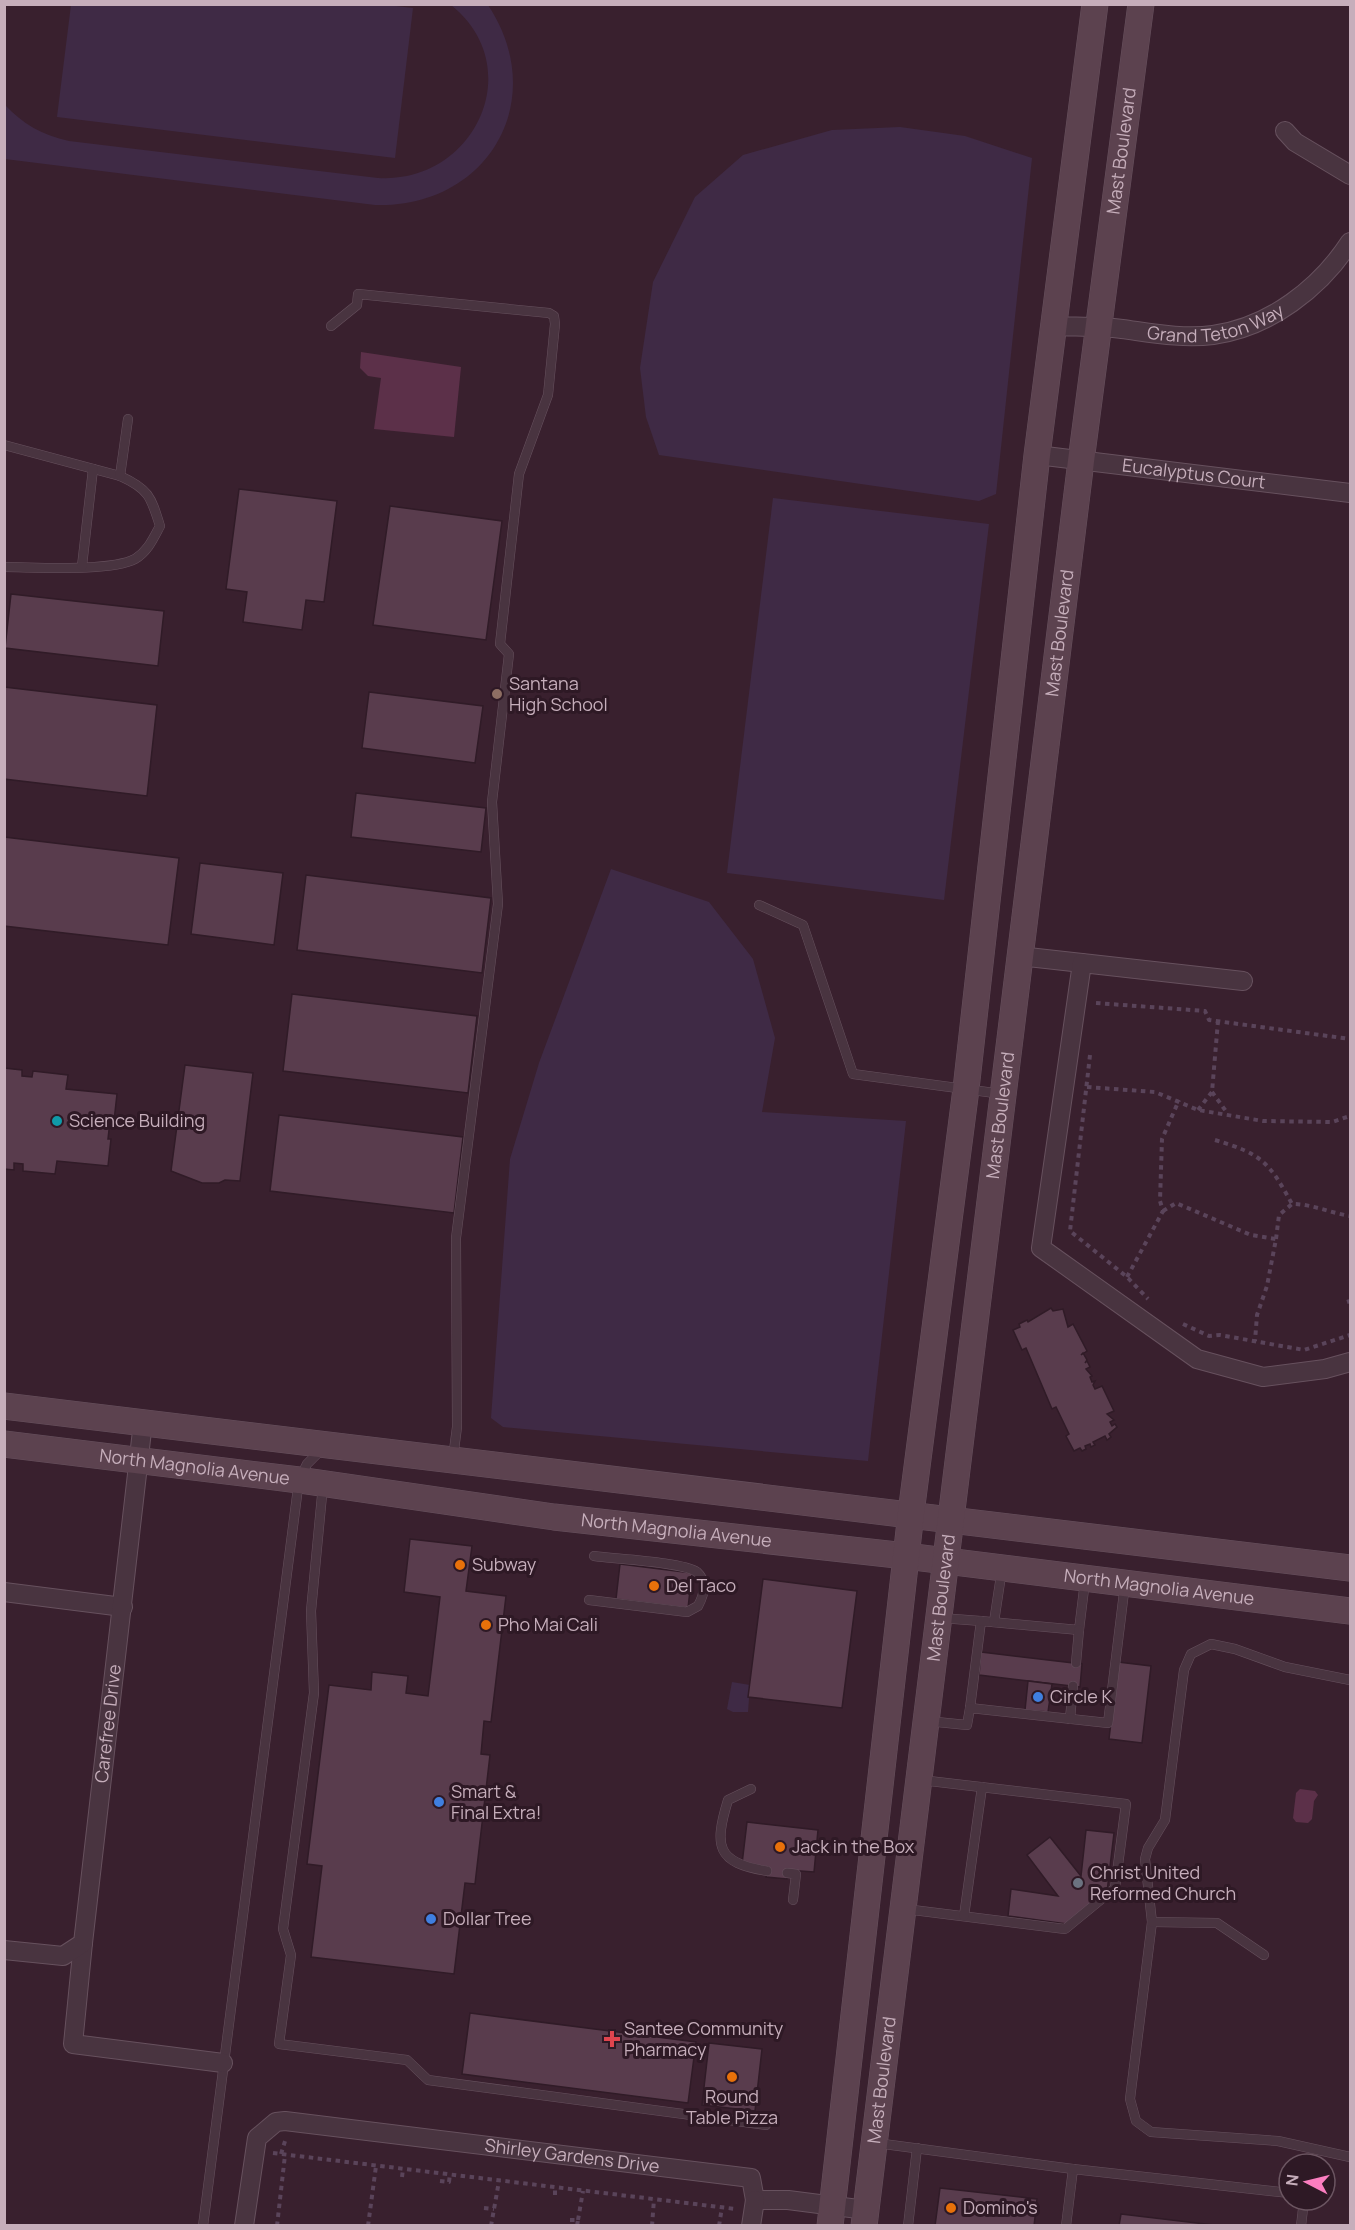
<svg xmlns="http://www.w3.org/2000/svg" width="1355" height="2230" font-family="Manrope,sans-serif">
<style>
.green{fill:#3f2a45}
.water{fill:#5c3049}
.building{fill:#593c4d;stroke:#301b27;stroke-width:1.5}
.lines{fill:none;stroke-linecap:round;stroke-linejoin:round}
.lane-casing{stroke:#67515e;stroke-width:10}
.street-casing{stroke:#67515e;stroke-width:20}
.secondary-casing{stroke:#67515e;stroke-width:27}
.path{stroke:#5a445a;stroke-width:4;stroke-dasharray:4.5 4.5;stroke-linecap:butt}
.lane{stroke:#493440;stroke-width:9}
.street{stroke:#493440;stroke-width:18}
.secondary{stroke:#5c424f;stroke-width:26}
.education-dot{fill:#8d6e63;stroke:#2e1925;stroke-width:2}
.culture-dot{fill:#0f9aa8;stroke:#2e1925;stroke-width:2}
.food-dot{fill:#e8710a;stroke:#2e1925;stroke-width:2}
.shop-dot{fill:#3f7fe0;stroke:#2e1925;stroke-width:2}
.worship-dot{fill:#6b7280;stroke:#2e1925;stroke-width:2}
.health-dot{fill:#e0444e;stroke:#2e1925;stroke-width:2}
.labels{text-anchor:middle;stroke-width:6;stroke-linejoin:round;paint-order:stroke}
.street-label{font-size:18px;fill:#c6aebb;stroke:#2e1925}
.poi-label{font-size:18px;fill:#c6aebb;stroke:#2e1925;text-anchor:start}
</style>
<rect width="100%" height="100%" fill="#39202e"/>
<g class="green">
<polygon points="387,5 413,8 395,158 57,117 71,5"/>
<path d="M451,5H488C551,100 488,208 375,205L5,159V105C23,124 42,135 69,141L378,178C475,184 529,67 451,5Z"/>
<polygon points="900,127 965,136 1032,158 996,494 979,501 659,455 646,417 640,368 653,282 695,197 743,155 832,130"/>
<polygon points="773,498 989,524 944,900 727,873"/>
<polygon points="611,869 709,902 753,959 775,1038 762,1112 906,1121 868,1461 503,1427 491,1418 510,1159 539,1063"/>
<polygon points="732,1682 750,1685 748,1712 733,1712 727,1709"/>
</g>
<g class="water">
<polygon points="361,352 461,367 454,437 374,429 381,378 368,376 360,368"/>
<polygon points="1300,1789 1315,1791 1318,1795 1314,1801 1312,1819 1308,1823 1296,1822 1293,1818 1296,1793"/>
</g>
<g class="building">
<polygon points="239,489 337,501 324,602 306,600 302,630 243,622 247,592 226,589"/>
<polygon points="390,506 502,521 486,640 373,625"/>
<polygon points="11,594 164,611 158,666 5,648"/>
<polygon points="4,687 157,705 147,796 4,779"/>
<polygon points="369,692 483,706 475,763 362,748"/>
<polygon points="356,793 486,808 481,852 351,837"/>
<polygon points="4,837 179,858 168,945 4,926"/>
<polygon points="200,863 283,873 274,945 191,934"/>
<polygon points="306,875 491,898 482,973 297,950"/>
<polygon points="292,994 477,1016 468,1093 283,1071"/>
<polygon points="185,1065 253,1073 240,1181 225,1180 219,1183 202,1183 171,1171"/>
<polygon points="4,1068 22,1070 22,1076 32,1077 33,1071 68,1075 66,1089 117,1094 114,1121 110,1121 108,1139 111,1139 108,1166 57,1161 55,1174 23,1171 23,1164 14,1163 14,1170 4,1169"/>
<polygon points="279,1115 463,1137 454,1213 270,1191"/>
<polygon points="1051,1308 1053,1311 1063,1309 1068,1327 1073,1324 1087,1351 1081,1355 1083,1353 1087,1360 1085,1363 1087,1361 1090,1367 1086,1369 1092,1376 1090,1377 1092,1382 1095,1381 1093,1385 1095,1389 1102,1386 1114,1411 1107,1414 1114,1420 1110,1422 1112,1426 1115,1424 1117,1427 1109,1434 1111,1437 1107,1440 1105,1436 1093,1442 1095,1445 1091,1447 1090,1444 1085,1446 1086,1449 1082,1451 1080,1448 1074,1451 1066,1436 1069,1434 1056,1407 1052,1409 1026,1348 1022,1350 1013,1330 1020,1327 1019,1324 1027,1320 1028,1322"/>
<polygon points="410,1539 472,1546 466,1591 506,1596 491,1722 484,1721 481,1754 490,1755 475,1884 465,1883 454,1974 311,1957 322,1866 307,1864 329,1685 371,1690 372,1672 408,1676 406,1693 428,1696 440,1597 404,1592"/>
<polygon points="620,1564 692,1573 688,1608 616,1599"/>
<polygon points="763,1579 857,1591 842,1708 748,1697"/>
<polygon points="981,1652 1082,1664 1080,1687 979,1675"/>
<polygon points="1118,1662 1151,1666 1142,1743 1109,1739"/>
<polygon points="1028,1681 1052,1684 1048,1712 1025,1710"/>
<polygon points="747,1822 818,1830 814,1872 788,1870 787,1879 766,1877 768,1867 742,1864"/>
<polygon points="1086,1830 1114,1833 1107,1892 1067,1924 1008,1916 1011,1889 1058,1896 1027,1855 1050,1837 1081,1876"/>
<polygon points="470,2013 696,2042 688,2103 462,2074"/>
<polygon points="709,2043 762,2049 755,2111 702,2105"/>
<polygon points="940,2188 1037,2199 1034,2226 935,2226"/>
<polygon points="1121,2214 1222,2226 1119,2226"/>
</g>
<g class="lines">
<defs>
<g id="lane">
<polyline points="331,326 357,305 358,294 549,313 554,316 555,324 548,395 519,474 500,644 509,654 492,802 498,904 456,1238 457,1427 453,1458"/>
<path d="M4,445L120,476C149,489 151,497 160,526C153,539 148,551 135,559C110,572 35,567 4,567"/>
<polyline points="120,476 128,419"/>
<polyline points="82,566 93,469"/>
<polyline points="759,905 803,925 853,1074 1002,1094"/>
<polyline points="323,1485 311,1611 314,1693 283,1929 291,1955 279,2044 407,2060 428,2080 766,2125"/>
<path d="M589,1600L687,1612L698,1606C704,1595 708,1582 697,1572C683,1562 615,1559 594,1556"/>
<polyline points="941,1618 981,1621 970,1708"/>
<polyline points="981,1621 1079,1630 1085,1581"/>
<polyline points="994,1622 1002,1569"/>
<polyline points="1076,1663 1079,1630"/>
<polyline points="1350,1680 1285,1667 1235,1649 1211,1644 1191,1654 1184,1670 1165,1820 1148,1848 1145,1859 1152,1922 1130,2099 1136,2121 1151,2132 1278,2141 1350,2157"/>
<polyline points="1070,1719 1073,1686"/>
<polyline points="927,1721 967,1725 970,1708 1108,1723 1125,1584"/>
<path d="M751,1789L728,1800C714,1846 716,1863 767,1871"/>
<polyline points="787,1873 796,1874 793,1900"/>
<polyline points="905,1909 1065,1929 1115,1888 1126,1804 921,1780"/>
<polyline points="964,1916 982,1787"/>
<polyline points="1152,1922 1217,1923 1264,1955"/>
<polyline points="876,2143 1073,2169 1066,2226"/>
<polyline points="1073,2169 1289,2193"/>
<polyline points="203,2226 299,1480 307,1464 323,1448"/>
<polyline points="908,2226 917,2148"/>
<polyline points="1301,2226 1304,2200"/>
</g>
<g id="street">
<polyline points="1285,131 1295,142 1350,175"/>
<path id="s1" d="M1053,326C1076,327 1099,326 1122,329C1152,333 1183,339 1213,335C1270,327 1320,288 1350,242"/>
<path id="s2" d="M1037,455L1350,493"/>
<polyline points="1019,956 1082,963"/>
<polyline points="1243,981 1082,963 1041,1248 1197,1359 1263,1377 1325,1369 1350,1362"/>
<polyline points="4,1592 123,1607"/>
<polyline points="83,1943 73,2044 223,2063"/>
<path id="s3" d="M4,1950L63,1956L83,1943L143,1422"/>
<path id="s4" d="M244,2226L257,2138L276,2122L285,2121L751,2178L755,2200H788L866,2210"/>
<polyline points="751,2226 755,2200"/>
</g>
<g id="secondary">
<polyline points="4,1406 1350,1568"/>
<path id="s5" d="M4,1444L299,1480L554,1517L906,1556L1350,1611"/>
<polyline points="830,2226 911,1513 966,1089 1037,455 1095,4"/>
<path id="s6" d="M864,2226L1081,461L1141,4"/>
</g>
</defs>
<use href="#lane" class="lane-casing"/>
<use href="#street" class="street-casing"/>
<use href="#secondary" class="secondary-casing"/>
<g class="path">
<polyline points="1096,1003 1205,1011 1209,1020 1350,1039"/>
<polyline points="1090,1055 1070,1231 1127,1277 1148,1299"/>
<polyline points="1087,1087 1155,1092 1198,1110 1263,1121 1332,1122 1350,1116"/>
<polyline points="1212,1092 1228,1114"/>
<polyline points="1198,1110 1212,1092 1218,1021"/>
<path d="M1215,1140C1262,1154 1269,1162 1292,1204"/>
<polyline points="1163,1211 1176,1203 1251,1235 1276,1239 1267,1286 1257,1315 1255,1341"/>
<path d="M1276,1239L1279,1215L1292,1204C1312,1204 1331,1213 1350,1216"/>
<polyline points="1127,1277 1163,1211 1160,1201 1162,1139 1179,1100"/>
<polyline points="1347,1302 1350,1301"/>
<polyline points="1183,1324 1209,1336 1220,1335 1304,1350 1350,1335"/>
<polyline points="273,2153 736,2209"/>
<polyline points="281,2154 286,2138"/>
<polyline points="402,2177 403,2169"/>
<polyline points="440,2181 449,2182 450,2174"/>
<polyline points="555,2195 555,2187"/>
<polyline points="484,2208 494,2209"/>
<polyline points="570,2220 578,2220 577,2226"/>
<polyline points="578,2220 583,2191"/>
<polyline points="277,2226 285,2155"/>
<polyline points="368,2226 376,2166"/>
<polyline points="491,2226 499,2181"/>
<polyline points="652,2226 654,2199"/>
<polyline points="719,2226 722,2207"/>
</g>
<use href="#lane" class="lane"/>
<use href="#street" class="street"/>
<use href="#secondary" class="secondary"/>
</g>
<circle class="education-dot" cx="497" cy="694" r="6"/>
<circle class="culture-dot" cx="57" cy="1121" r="6"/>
<g class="food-dot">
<circle cx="460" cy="1565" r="6"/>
<circle cx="654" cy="1586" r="6"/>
<circle cx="486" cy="1625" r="6"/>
<circle cx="780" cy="1847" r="6"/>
<circle cx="732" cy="2077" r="6"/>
<circle cx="951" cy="2208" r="6"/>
</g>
<g class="shop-dot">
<circle cx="1038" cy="1697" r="6"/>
<circle cx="439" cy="1802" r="6"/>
<circle cx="431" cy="1919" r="6"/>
</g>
<circle class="worship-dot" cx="1078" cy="1883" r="6"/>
<path class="health-dot" d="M609 2030h6v6h6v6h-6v6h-6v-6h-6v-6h6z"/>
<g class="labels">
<g class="street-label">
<text dy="6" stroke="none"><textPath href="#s6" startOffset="2091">Mast Boulevard</textPath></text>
<text dy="6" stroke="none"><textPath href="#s1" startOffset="165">Grand Teton Way</textPath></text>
<text dy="6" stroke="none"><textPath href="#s2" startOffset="158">Eucalyptus Court</textPath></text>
<text dy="6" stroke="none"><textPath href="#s6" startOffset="1605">Mast Boulevard</textPath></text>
<text dy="6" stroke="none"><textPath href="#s6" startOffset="1119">Mast Boulevard</textPath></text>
<text dy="6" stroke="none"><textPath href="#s5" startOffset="192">North Magnolia Avenue</textPath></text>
<text dy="6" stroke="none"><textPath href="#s5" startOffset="678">North Magnolia Avenue</textPath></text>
<text dy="6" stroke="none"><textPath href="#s5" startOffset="1164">North Magnolia Avenue</textPath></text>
<text dy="6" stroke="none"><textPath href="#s6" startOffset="633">Mast Boulevard</textPath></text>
<text dy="6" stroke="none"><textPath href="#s3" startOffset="304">Carefree Drive</textPath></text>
<text dy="6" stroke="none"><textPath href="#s6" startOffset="147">Mast Boulevard</textPath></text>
<text dy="6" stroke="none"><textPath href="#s4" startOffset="412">Shirley Gardens Drive</textPath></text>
</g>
<g class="poi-label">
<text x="509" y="690">Santana<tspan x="509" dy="21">High School</tspan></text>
<text x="69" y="1127">Science Building</text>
<text x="472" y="1571">Subway</text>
<text x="666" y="1592">Del Taco</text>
<text x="498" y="1631">Pho Mai Cali</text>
<text x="1050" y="1703">Circle K</text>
<text x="451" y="1798">Smart &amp;<tspan x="451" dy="21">Final Extra!</tspan></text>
<text x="792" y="1853">Jack in the Box</text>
<text x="1090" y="1879">Christ United<tspan x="1090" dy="21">Reformed Church</tspan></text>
<text x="443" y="1925">Dollar Tree</text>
<text x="624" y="2035">Santee Community<tspan x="624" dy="21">Pharmacy</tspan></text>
<text x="732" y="2103" text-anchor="middle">Round<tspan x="732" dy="21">Table Pizza</tspan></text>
<text x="963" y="2214">Domino's</text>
</g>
</g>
<rect width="1355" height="2230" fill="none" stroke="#c6aebb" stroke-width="12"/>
<g transform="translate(1307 2182) rotate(277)"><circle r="28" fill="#2e1925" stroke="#6b5561" stroke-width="1.5"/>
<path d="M0-4.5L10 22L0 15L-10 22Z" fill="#fb7ec0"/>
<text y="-9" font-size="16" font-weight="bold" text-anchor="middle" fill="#c6aebb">N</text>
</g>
</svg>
